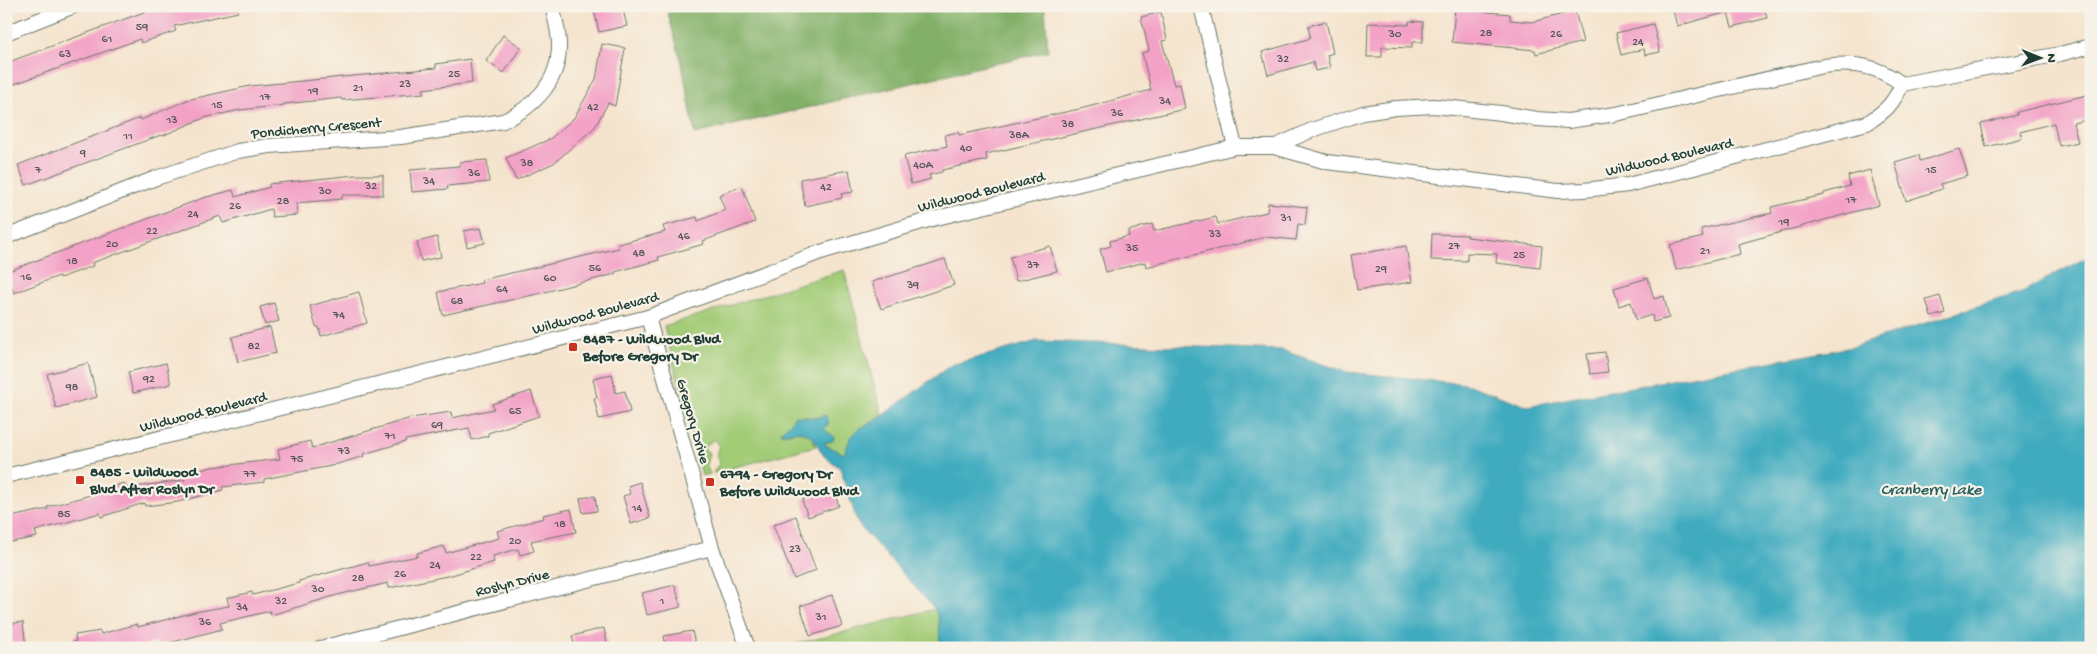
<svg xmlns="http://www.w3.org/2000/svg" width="2097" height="654" font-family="'Gochi Hand',sans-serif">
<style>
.green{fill:#a3cc77;stroke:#618456}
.forest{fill:#82b068;stroke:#50764e}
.water{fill:#40abbf;stroke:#30747a}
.building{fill:#f3a1c6}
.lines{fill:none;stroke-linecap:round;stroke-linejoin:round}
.street-casing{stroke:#6a776a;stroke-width:16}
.street{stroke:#fff;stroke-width:14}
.poi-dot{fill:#c8321e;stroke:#f7f3e8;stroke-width:2}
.labels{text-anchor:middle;stroke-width:4.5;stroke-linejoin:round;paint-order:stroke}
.number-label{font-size:12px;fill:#545658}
.street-label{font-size:15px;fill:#1f3d34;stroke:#f7f3e8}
.poi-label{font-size:15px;font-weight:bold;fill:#1f3d34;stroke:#f7f3e8;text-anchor:start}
.water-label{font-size:16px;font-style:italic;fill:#295e5e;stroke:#f7f3e8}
</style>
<rect width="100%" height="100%" fill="#f7f3e8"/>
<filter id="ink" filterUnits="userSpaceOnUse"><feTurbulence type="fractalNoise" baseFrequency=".02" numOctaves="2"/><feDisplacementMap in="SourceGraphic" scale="10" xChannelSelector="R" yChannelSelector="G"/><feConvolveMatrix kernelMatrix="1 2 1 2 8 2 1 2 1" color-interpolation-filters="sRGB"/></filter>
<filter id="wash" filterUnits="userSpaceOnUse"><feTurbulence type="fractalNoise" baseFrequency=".0096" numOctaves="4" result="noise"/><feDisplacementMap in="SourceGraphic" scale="20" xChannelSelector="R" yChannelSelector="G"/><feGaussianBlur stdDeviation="1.12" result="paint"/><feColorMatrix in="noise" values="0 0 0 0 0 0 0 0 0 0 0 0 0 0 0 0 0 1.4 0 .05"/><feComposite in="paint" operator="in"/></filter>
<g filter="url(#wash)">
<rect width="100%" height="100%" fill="#f5e4cd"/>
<g class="green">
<path d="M844,270L882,415L859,429L851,437L844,454L825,445V442H830L834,437L824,429L829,423L823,416L816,418L794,416L792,424L781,431L784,434C801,430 809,429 816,446L713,473L720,462L716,456L719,445L716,440H713L703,448L709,453L706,465L710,474L702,476L664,326Z"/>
<polygon points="935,609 939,621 940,648 780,648"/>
</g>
<polygon class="forest" points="666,6 1045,6 1048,51 695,134 682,65"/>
<path class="water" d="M2091,255V648H940L939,621L935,609L858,524L840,468L824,456L812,436L808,434L800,431L781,433C782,428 791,426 794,416L816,418L825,415L829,421L824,429L834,437L833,441L825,442V445L844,454L851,437L859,429L875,421L951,365L1037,341L1281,350L1347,372L1466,384L1527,406L1852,347L2024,291Z"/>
<g id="blocks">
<g class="building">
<polygon points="160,6 237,6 238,12 174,26 176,31 141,43 140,39 6,87 6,63"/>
<polygon points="593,6 622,6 627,26 599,32"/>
<polygon points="1672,6 1764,6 1767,18 1732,27 1728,12 1677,26"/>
<polygon points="1455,9 1510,14 1510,20 1532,22 1575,11 1583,42 1536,54 1535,50 1452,42"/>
<polygon points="1161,12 1167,40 1162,41 1174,85 1180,84 1185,109 986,154 987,160 942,170 942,172 929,175 931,179 911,184 904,156 947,146 945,135 958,132 959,135 1084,108 1151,90 1142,53 1149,51 1141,17"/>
<polygon points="1326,21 1333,53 1327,55 1330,68 1315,71 1313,62 1268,75 1262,52 1308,39 1310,37 1308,26"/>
<polygon points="1409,21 1423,22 1423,42 1412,42 1412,48 1382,47 1382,57 1367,57 1368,23 1409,25"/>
<polygon points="1653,24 1660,52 1645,55 1644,49 1621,55 1616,33"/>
<polygon points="503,35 521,47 504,73 486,61"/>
<polygon points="602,44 625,48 615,106 608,103 595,127 554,163 516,180 506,158 550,139 574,118 596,79"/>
<polygon points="470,59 472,83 423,89 424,93 342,100 341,98 284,104 284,105 240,110 204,118 162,136 161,135 26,185 18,165 140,118 141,120 187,100 250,86 436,68 436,64"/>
<polygon points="2091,94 2091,119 2073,123 2078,142 2059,146 2054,123 2020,132 2022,138 1986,147 1981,124 2017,115 2017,112"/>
<polygon points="1959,149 1968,176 1940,184 1942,189 1906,201 1895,162 1919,155 1920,161"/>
<polygon points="487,160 489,182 447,186 448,189 412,192 410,170 460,166 460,162"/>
<polygon points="849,170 853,192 841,194 842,198 805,206 800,179"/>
<polygon points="1870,170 1879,205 1738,244 1740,254 1676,270 1670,245 1703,237 1701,229 1772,213 1771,207 1824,195 1824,193 1850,186 1848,176"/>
<polygon points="355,175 383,175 383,195 342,195 342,199 296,203 297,215 272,217 271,209 223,223 220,216 92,263 93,266 60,278 59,276 14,293 6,272 203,198 233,190 235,197 270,187 269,184"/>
<polygon points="742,186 755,222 703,241 704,244 658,257 659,260 615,272 615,274 537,294 443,315 438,292 482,283 481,280 619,248 618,244 665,232 663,226 697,217 698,221 725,210 719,195"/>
<polygon points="1268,203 1307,207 1305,225 1298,224 1296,240 1266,237 1146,267 1145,262 1106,272 1100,249 1111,246 1110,241 1129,236 1128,231 1152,224 1154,231 1216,217 1218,224 1267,212"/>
<polygon points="481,228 485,243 467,247 464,231"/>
<polygon points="1432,234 1468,235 1467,237 1542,246 1540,268 1496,263 1497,254 1467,253 1467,261 1431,260"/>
<polygon points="437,237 441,257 421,261 417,242"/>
<polygon points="1050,246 1057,271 1016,281 1010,257"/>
<polygon points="1406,246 1412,282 1357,290 1351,255"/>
<polygon points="945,259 954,285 881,309 872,282"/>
<polygon points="1648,278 1654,299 1664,296 1669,318 1653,322 1652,315 1636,320 1631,302 1619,306 1614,288"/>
<polygon points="359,292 367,323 321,336 319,327 316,327 310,306"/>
<polygon points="1940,296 1945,313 1931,317 1926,300"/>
<polygon points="274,303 279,321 265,325 260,307"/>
<polygon points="270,327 276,353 238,362 232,337"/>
<polygon points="1605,352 1608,372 1590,374 1587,354"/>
<polygon points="88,363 97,397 56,408 47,374"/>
<polygon points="166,363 171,384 133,393 128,372"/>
<polygon points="612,374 616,393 625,391 630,412 599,419 594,398 597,398 593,378"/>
<polygon points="531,391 539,416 488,433 488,436 472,440 469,428 405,440 405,442 363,454 364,456 331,466 264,479 264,482 222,487 223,490 178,502 145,506 144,503 101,517 100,513 35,531 37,537 6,543 6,518 48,509 47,507 94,494 94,492 124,483 126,488 185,480 184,474 212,467 280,459 278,449 310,441 312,448 411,418 451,412 452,418 494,409 492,404"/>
<polygon points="640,482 650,518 631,524 623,496 630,494 628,486"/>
<polygon points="833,489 839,506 808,517 802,500"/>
<polygon points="595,496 597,511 583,513 580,498"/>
<polygon points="571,509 576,532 531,541 534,551 520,555 518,549 493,556 494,562 452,575 389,588 388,583 337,595 271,615 270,611 220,623 222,629 158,646 157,642 137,648 66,648 66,644 76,641 75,635 100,631 101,634 137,624 138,627 195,612 229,606 227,598 252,592 253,595 299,583 299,581 368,562 369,566 418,556 417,553 444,546 446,553 499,538 497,531 544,518 543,515"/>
<polygon points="796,516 816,570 794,579 773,525"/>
<polygon points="675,585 681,607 647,615 642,593"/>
<polygon points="832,595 842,626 810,636 800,606"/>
<polygon points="23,622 26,648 8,648 6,624"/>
<polygon points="604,628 608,648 575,648 572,636"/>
<polygon points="692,631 696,648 666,648 664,636"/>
</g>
</g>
</g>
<g filter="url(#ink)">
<use href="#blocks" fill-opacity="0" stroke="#6a776a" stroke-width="1"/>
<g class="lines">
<defs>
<g id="street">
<polyline points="1201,6 1235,147"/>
<polyline points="6,33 74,6"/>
<path d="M1274,147L1312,130L1363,113L1396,108L1434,106L1501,113L1537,119L1568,121L1616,114L1823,66C1854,62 1876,65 1902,84L2060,54L2091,46"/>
<path d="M6,237L156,178L238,151L269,146L401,137L503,121C533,108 558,83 559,48C560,35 555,19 552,6"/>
<polyline points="648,317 712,548 748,648"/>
<path d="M6,476L648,317L821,252L932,219L1235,147H1274L1327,162L1558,191L1584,190L1628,185L1867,123C1886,111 1893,104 1902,84"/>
<polyline points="321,648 712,548"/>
</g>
</defs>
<use href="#street" class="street-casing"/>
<use href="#street" class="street"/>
</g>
</g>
<g class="poi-dot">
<rect x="568" y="342" width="10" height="10" rx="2.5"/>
<rect x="75" y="475" width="10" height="10" rx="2.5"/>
<rect x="705" y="477" width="10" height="10" rx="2.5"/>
</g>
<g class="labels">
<g class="number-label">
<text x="142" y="30">59</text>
<text x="1486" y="36">28</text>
<text x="1395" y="37">30</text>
<text x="1556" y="37">26</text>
<text x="107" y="42">61</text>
<text x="1638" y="45">24</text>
<text x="65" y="57">63</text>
<text x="1283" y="62">32</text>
<text x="454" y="77">25</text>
<text x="405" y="87">23</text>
<text x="358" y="91">21</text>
<text x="313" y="94">19</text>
<text x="265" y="100">17</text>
<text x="1165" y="104">34</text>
<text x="217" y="108">15</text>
<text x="593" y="110">42</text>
<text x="1117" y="116">36</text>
<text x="172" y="123">13</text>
<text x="1068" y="127">38</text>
<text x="1019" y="138">38A</text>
<text x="128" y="139">11</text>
<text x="966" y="151">40</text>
<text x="83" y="156">9</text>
<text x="527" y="166">38</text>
<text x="923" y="168">40A</text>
<text x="38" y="173">7</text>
<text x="1931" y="173">15</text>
<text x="474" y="176">36</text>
<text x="429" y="184">34</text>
<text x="371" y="189">32</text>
<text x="826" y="190">42</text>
<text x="325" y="194">30</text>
<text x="1851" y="203">17</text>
<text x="283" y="204">28</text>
<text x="235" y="209">26</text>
<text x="193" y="217">24</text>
<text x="1286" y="221">31</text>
<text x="1784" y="225">19</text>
<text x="152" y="234">22</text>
<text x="1215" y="237">33</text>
<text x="684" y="239">46</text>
<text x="112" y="247">20</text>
<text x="1454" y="249">27</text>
<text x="1132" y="251">35</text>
<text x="1705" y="254">21</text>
<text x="639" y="256">48</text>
<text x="1519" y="258">25</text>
<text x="72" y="264">18</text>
<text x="1033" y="268">37</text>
<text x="595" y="271">56</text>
<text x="1381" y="272">29</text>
<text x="26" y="280">16</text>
<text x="550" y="281">60</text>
<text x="913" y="288">39</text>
<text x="502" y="292">64</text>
<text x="457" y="304">68</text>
<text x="339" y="318">74</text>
<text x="254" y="349">82</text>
<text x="149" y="382">92</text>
<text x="72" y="390">98</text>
<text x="515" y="414">65</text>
<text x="437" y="428">69</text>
<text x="390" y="439">71</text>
<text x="344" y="454">73</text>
<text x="297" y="462">75</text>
<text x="250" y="477">77</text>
<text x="637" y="511">14</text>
<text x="64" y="517">85</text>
<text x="560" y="527">18</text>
<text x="515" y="544">20</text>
<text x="795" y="552">23</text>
<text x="476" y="560">22</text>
<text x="435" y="568">24</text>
<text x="400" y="577">26</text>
<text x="358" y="581">28</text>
<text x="318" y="592">30</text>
<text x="281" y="604">32</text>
<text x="662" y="604">1</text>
<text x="242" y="610">34</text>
<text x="821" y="620">31</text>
<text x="205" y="625">36</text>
</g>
<g class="street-label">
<text transform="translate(316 127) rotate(-5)" y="5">Pondicherry Crescent</text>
<text transform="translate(1669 156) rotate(-13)" y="5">Wildwood Boulevard</text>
<text transform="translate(981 191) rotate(-14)" y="5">Wildwood Boulevard</text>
<text transform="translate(595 312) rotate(-15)" y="5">Wildwood Boulevard</text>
<text transform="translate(203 411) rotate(-14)" y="5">Wildwood Boulevard</text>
<text transform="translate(694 421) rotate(74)" y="5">Gregory Drive</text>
<text transform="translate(512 582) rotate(-14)" y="5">Roslyn Drive</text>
</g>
<g class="poi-label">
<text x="583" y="343">8487 - Wildwood Blvd<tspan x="583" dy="17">Before Gregory Dr</tspan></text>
<text x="90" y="476">8485 - Wildwood<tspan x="90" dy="17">Blvd After Roslyn Dr</tspan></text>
<text x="720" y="478">6794 - Gregory Dr<tspan x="720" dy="17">Before Wildwood Blvd</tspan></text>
</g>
<g class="water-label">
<text x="1931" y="494">Cranberry Lake</text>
</g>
</g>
<rect width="2097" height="654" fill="none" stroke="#f7f3e8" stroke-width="25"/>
<g transform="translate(2040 58) rotate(91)" stroke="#f7f3e8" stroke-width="4" paint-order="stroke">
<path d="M0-4L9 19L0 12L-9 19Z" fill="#1f3d34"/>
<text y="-8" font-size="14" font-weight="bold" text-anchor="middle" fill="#1f3d34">N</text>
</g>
</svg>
